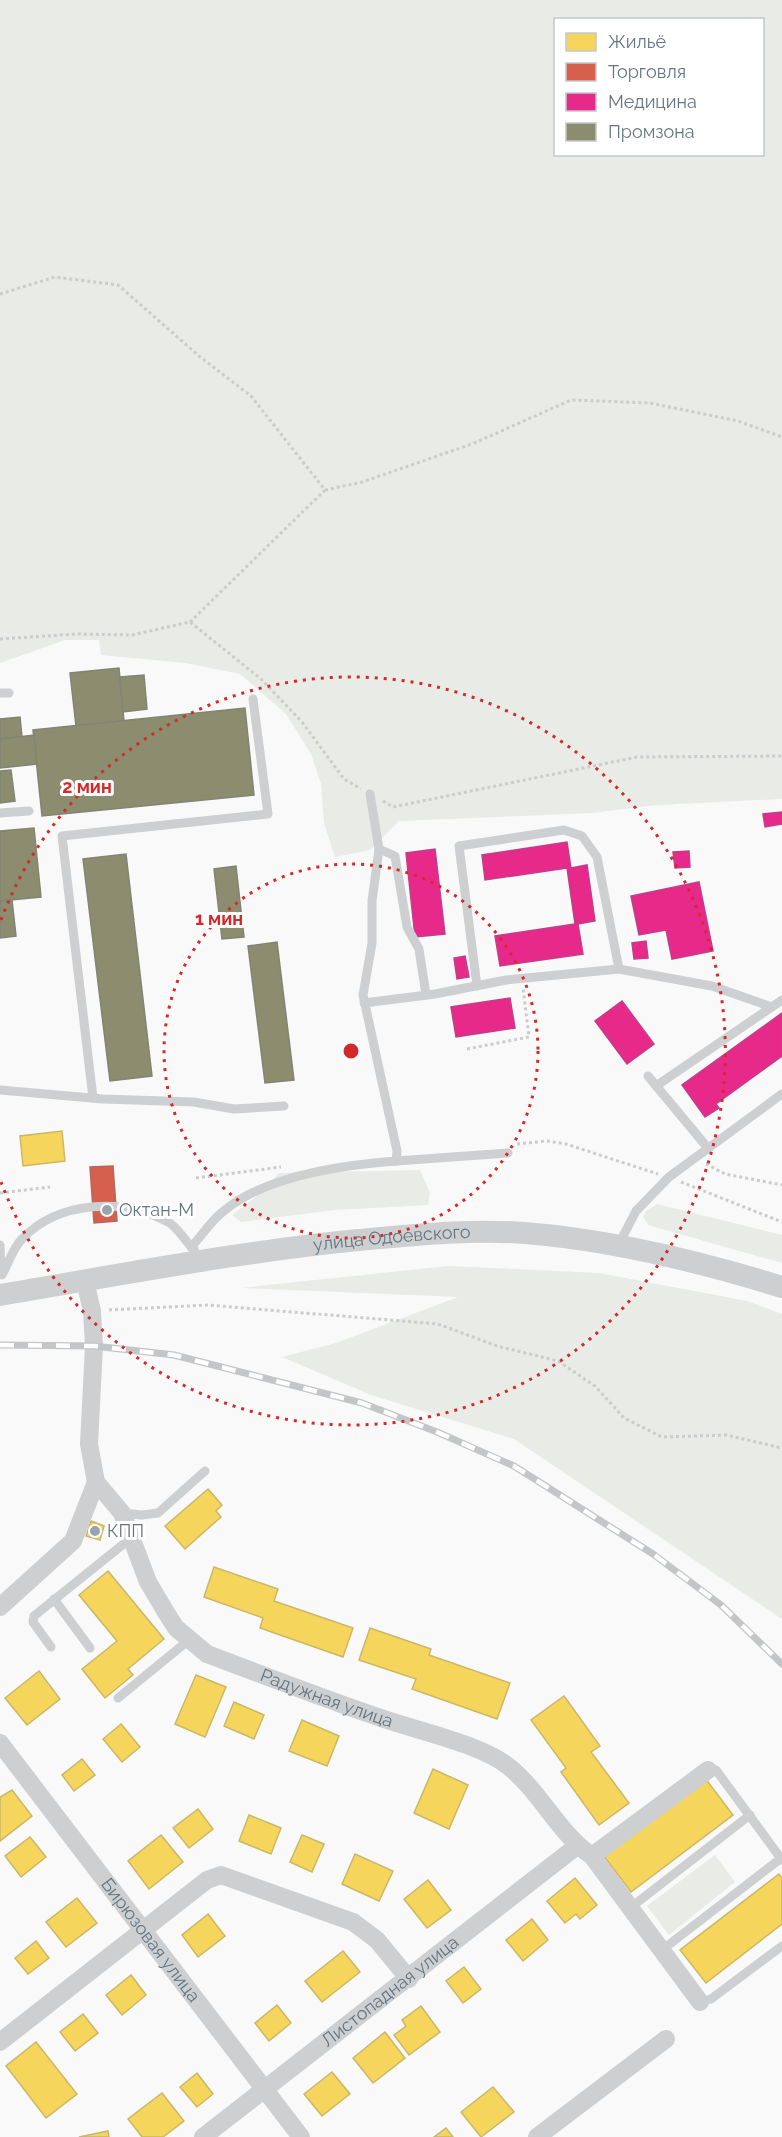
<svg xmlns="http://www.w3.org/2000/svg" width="782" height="2137" font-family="Raleway,sans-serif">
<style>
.green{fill:#e8ebe6;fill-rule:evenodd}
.homes{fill:#f6d55c;stroke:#cab868;stroke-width:1.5}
.shops{fill:#d6604d;stroke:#b4675d;stroke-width:1.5}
.health{fill:#e7298a;stroke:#c04088;stroke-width:1.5}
.industry{fill:#8c8c6e;stroke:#808574;stroke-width:1.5}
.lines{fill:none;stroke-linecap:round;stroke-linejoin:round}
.path{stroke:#cbcccd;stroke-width:3;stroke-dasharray:3 3;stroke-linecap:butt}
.service{stroke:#cecfd0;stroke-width:9}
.minor{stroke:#cecfd0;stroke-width:18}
.tertiary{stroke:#cecfd0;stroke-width:22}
.rail-casing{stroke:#c3c5c6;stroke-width:7}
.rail{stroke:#fff;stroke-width:4.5;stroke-dasharray:14;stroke-linecap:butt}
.ring{fill:none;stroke:#d62828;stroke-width:3;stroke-dasharray:3 6}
.poi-dot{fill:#99a4ac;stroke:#fff;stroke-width:2}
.labels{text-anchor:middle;stroke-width:6;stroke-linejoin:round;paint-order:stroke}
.poi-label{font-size:18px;fill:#657683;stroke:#fff;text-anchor:start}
.street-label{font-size:18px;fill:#657683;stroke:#fff}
.centre{fill:#d62828;stroke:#fff;stroke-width:3}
.ring-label{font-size:18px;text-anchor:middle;font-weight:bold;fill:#d62828;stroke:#fff;stroke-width:6;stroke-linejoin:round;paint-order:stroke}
</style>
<rect width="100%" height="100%" fill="#f9f9f9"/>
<g class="green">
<path d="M0,0H782V799L657,805L592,813L399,821L370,850L335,857L324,823L321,784L311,754L286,714L240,674L185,663L101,655L99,640H65L0,663ZM556,20H762V154H556Z"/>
<polygon points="420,1170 430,1193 428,1205 335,1210 241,1222 232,1215 261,1193 279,1173"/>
<polygon points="657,1204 782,1235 782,1263 648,1225 643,1217 646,1211"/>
<polygon points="448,1266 599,1273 747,1301 782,1314 782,1619 514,1439 371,1395 282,1357 336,1343 458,1297 241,1288"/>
<polygon points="715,1855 735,1882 669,1935 647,1906"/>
</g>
<g class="homes">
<polygon points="62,1131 65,1161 23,1166 20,1136"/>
<polygon points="208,1489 222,1505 216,1511 221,1517 185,1549 165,1526"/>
<polygon points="91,1521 104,1526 100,1540 86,1536"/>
<polygon points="214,1567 278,1589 274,1601 353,1628 343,1657 260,1628 263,1618 204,1597"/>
<polygon points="108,1571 164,1639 128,1669 133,1675 105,1698 82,1669 117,1641 79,1595"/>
<polygon points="370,1628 431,1649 429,1655 510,1683 497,1719 412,1689 416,1679 359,1660"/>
<polygon points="39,1671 60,1699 27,1725 5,1698"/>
<polygon points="196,1675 226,1687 205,1737 175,1724"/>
<polygon points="564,1696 600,1746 591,1752 629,1803 599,1825 561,1772 566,1768 531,1720"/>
<polygon points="234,1702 264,1715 254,1739 224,1726"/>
<polygon points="302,1720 339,1736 327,1766 289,1751"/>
<polygon points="121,1724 140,1747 122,1762 103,1739"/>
<polygon points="82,1759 95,1775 74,1791 62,1775"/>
<polygon points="433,1769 468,1785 449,1829 414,1813"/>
<polygon points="705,1778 733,1815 631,1892 603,1855"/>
<polygon points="12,1790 32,1816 0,1841 0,1797"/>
<polygon points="198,1809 213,1829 189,1848 173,1828"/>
<polygon points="249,1815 281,1828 271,1854 239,1841"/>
<polygon points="161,1835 183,1862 149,1889 128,1861"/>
<polygon points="302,1835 324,1844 312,1872 290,1862"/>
<polygon points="30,1837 46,1857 21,1877 5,1856"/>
<polygon points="355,1854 393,1871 379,1901 342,1884"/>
<polygon points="779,1874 782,1878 782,1924 706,1983 680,1950"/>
<polygon points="575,1878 597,1905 580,1919 576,1914 565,1923 547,1901"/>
<polygon points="428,1880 451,1910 427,1928 404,1899"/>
<polygon points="77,1898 97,1923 66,1947 46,1922"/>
<polygon points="208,1914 225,1936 198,1957 182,1935"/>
<polygon points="532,1919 548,1940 523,1961 506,1940"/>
<polygon points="36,1941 49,1958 28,1974 15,1958"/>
<polygon points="343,1951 360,1972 322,2002 305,1981"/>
<polygon points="464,1967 481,1989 463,2003 446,1981"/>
<polygon points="131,1975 146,1995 122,2015 106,1995"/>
<polygon points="277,2005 291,2023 269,2041 255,2023"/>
<polygon points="421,2006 440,2032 409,2055 394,2035 406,2026 402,2020"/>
<polygon points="83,2014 98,2033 75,2051 60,2032"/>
<polygon points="385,2032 405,2058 373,2083 353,2058"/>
<polygon points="36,2042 77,2094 46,2118 6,2066"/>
<polygon points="332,2072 350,2094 322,2116 304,2094"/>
<polygon points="197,2073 213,2094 197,2107 180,2087"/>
<polygon points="493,2087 514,2112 481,2137 461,2112"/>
<polygon points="162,2093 184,2121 163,2137 142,2137 128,2119"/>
<polygon points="446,2128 453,2137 434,2137"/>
<polygon points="108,2131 109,2137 79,2137"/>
</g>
<polygon class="shops" points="113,1166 117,1221 94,1223 90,1167"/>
<g class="health">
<polygon points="782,812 782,824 765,827 763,814"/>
<polygon points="567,842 571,868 587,865 595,921 578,924 583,954 500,966 495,936 575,924 567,868 485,880 482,855"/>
<polygon points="435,849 445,934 415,937 406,853"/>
<polygon points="689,851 690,867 675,868 673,852"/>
<polygon points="699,882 713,951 672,959 666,930 639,935 631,896"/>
<polygon points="646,941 648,958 634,959 632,943"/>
<polygon points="465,956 469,977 457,979 454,958"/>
<polygon points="510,998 515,1028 456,1037 451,1007"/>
<polygon points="622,1001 654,1044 627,1064 595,1021"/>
<polygon points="782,1013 782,1056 716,1104 719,1108 705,1117 682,1085"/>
</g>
<g class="industry">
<polygon points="119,668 124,721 76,726 70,673"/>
<polygon points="144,675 147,709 123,712 120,677"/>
<polygon points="245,708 254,795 42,816 33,730"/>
<polygon points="20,717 22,737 0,739 0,719"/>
<polygon points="34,735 37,764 0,768 0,739"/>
<polygon points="11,770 15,801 0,803 0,771"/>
<polygon points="34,828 41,897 0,901 0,831"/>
<polygon points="126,854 152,1076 110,1081 83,859"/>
<polygon points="236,866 244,937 222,939 214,869"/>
<polygon points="12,900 16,936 0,938 0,901"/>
<polygon points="277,942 294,1080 265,1083 248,946"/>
</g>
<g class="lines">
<g class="path">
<polyline points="0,294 55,277 118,285 199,356 251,396 325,490 362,482 472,444 571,400 650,403 738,421 782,437"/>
<polyline points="190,622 325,490"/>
<polyline points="0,639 76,634 132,635 190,622 261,679 302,722 344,779 361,789"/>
<polyline points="383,801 393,807 637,757 782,756"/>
<polyline points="467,1049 529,1037 523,988"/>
<polyline points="517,1144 547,1141 566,1144 658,1174"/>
<polyline points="706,1164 725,1174 782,1185"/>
<polyline points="196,1178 281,1167"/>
<polyline points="681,1182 782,1222"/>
<polyline points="0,1193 50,1187"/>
<polyline points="109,1310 208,1305 438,1324 497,1346 558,1361 595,1386 624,1418 662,1437 726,1435 782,1448"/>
</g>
<g class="service">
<polyline points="0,693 9,693"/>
<polyline points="0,813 29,811"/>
<polyline points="379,849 395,856 407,927 419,949 426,995"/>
<polyline points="477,986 459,846 564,830 582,836 597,857 619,969"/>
<polyline points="364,1003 435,994 506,980 619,969 712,986 772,1007"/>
<polyline points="648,1076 707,1147"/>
<polyline points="656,1086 782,1000"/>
<polyline points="0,1090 103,1099 194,1102 234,1109 284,1106"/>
<polyline points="93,1098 62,836 268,814 253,699"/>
<polyline points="396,1161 508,1153"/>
<polyline points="619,1244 636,1211 669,1177 782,1094"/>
<polyline points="0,1245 1,1273"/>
<path d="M191,1247C203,1235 211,1220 225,1210C268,1175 342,1165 396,1161L397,1151L363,995L372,943V901L379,849L370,794"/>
<path d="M2,1275C8,1264 13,1248 22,1239C58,1201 123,1197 168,1222C178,1227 185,1242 194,1249"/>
<polyline points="122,1513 142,1515 158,1513 205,1471"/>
<polyline points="54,1599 90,1648"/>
<polyline points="51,1647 33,1622 34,1616 131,1538"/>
<polyline points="118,1698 189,1640"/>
<polyline points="708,1770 716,1770 782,1860"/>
<polyline points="630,1908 750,1815"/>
<polyline points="662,1950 780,1859"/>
<polyline points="700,2002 711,1999 782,1946"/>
</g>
<g class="minor">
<polyline points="85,1281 92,1311 94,1346 89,1444 96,1482"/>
<path id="s1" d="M0,1607L73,1541L96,1482L122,1513L148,1582L167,1614L176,1628L207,1654C266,1676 324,1699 384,1719C419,1731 480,1744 508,1766C540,1791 559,1834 592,1856L700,2002"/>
<path id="s2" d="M0,1743L301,2137"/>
<polyline points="592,1856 708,1770"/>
<polyline points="0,2042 207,1880 221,1875 353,1922 377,1940 409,1979"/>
<path id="s3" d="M203,2137L577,1846"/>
<polyline points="537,2137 666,2039"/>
</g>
<path class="tertiary" id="s4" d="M0,1295C119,1275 238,1252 358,1240C413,1235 470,1229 525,1233C613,1240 698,1261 782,1287"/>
<defs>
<polyline id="rail" points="0,1345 94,1346 174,1355 362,1403 437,1432 514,1466 653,1554 721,1605 782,1664"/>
</defs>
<use href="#rail" class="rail-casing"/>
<use href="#rail" class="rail"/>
</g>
<g class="ring">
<circle cx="351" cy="1051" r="187"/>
<path d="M1 920A374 374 0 1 1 1 1182"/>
</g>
<g class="poi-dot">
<circle cx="107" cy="1210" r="6"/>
<circle cx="95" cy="1531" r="6"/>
</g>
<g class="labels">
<g class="poi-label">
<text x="119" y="1216">Октан-М</text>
<text x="107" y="1537">КПП</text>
</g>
<g class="street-label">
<text dy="6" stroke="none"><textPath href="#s4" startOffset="396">улица Одоевского</textPath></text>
<text dy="6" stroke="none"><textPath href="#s1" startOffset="498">Радужная улица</textPath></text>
<text dy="6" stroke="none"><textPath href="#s2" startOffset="248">Бирюзовая улица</textPath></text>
<text dy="6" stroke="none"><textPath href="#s3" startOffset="237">Листопадная улица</textPath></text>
</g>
</g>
<circle cx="351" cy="1051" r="9" class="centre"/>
<g class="ring-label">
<text x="87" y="793">2 мин</text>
<text x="219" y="925">1 мин</text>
</g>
<rect x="554" y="18" width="210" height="138" fill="#ffffff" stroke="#c1c8cd" stroke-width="1.5"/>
<rect x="566" y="33" width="30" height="18" fill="#f6d55c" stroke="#c1c8cd" stroke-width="1.5"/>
<text x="608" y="48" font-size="18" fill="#657683">Жильё</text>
<rect x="566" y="63" width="30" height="18" fill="#d6604d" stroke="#c1c8cd" stroke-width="1.5"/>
<text x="608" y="78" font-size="18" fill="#657683">Торговля</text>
<rect x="566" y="93" width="30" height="18" fill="#e7298a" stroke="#c1c8cd" stroke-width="1.5"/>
<text x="608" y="108" font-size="18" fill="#657683">Медицина</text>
<rect x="566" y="123" width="30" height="18" fill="#8c8c6e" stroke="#c1c8cd" stroke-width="1.5"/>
<text x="608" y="138" font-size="18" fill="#657683">Промзона</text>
</svg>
